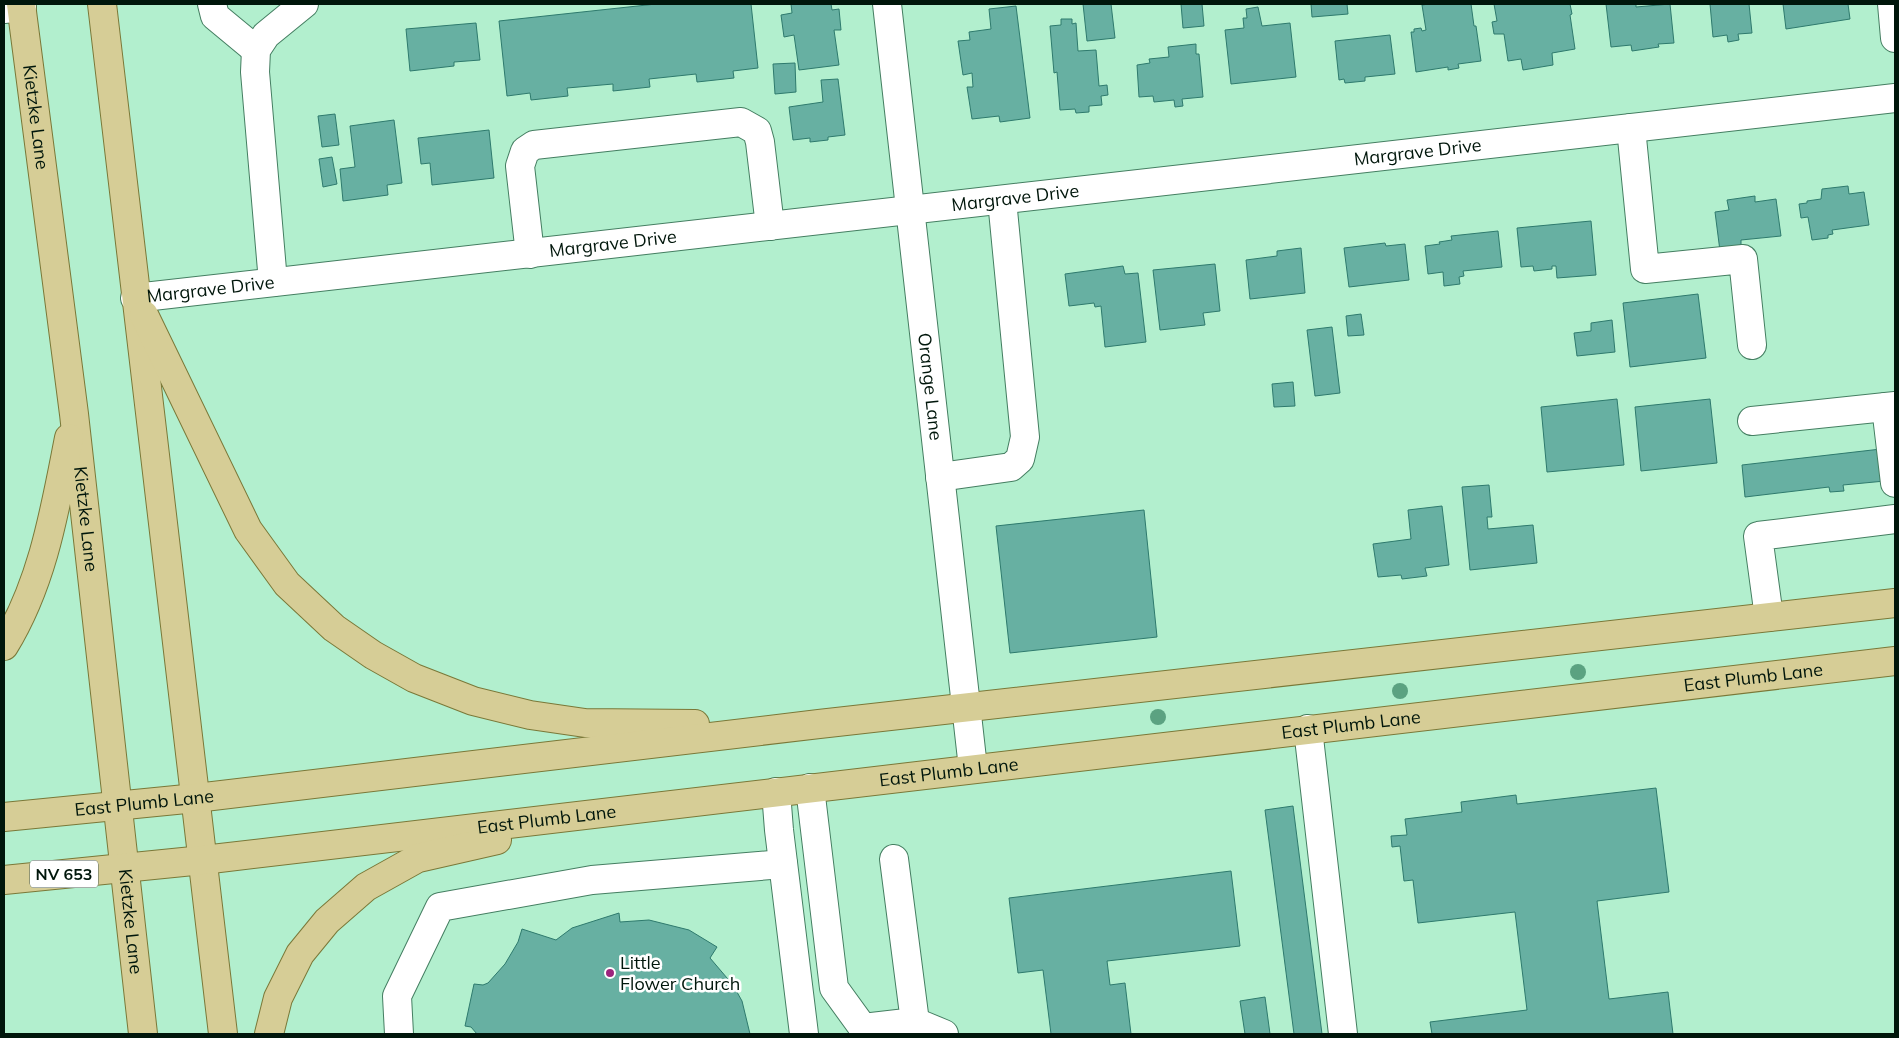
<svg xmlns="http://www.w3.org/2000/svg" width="1899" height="1038" font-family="Mulish,sans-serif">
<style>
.building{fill:#67b0a2;stroke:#2e7a6d}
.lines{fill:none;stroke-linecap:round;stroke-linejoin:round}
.minor-casing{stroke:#447e61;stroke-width:30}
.major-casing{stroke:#7a7838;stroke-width:30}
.minor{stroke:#fff;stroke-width:28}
.major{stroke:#d6cd96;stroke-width:28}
.tree{fill:#5ba281}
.poi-dot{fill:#9c247d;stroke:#fff;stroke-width:2}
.labels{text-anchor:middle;stroke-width:5;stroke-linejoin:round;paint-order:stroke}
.shield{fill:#fff;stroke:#4c5c54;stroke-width:1}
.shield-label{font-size:16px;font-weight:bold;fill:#00160b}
.street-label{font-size:18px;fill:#00160b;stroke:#fff}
.poi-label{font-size:18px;fill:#00160b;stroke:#fff;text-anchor:start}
</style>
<rect width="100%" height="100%" fill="#b2efce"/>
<g class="building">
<polygon points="656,4 751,4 758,68 733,71 734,78 697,82 696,74 649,79 650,87 613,91 613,84 567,88 568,96 531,100 530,93 507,96 499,21"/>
<polygon points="791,4 831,4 832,10 839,9 841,30 834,30 839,65 799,70 794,35 784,37 781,15 792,13"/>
<polygon points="1083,4 1111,4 1115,38 1087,41"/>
<polygon points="1181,4 1202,4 1204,26 1183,28"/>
<polygon points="1311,4 1347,4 1348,14 1312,17"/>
<polygon points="1429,4 1471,4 1474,26 1476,26 1481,61 1458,64 1459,68 1448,70 1448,67 1416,72 1411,32 1414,32 1414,29 1421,28 1422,31 1426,30 1422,5"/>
<polygon points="1494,4 1570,4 1572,14 1570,15 1575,49 1552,53 1553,65 1523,70 1521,59 1508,61 1504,34 1494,34 1492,22 1497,21"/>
<polygon points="1606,4 1636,4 1636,7 1670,4 1674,43 1658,44 1659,47 1632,51 1631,45 1611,47"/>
<polygon points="1710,4 1749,4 1752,33 1738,34 1739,40 1728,42 1727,35 1713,37"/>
<polygon points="1783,4 1848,4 1850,19 1786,29"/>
<polygon points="1016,6 1030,118 1000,122 999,116 972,119 967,87 973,87 972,73 963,75 958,41 970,40 969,32 991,29 989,9"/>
<polygon points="1258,7 1262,26 1290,23 1296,77 1231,84 1225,30 1244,28 1243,18 1247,18 1246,9"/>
<polygon points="1061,19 1072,19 1072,24 1076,23 1078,51 1096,50 1099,86 1107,85 1108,95 1101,96 1102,105 1089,106 1089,112 1076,113 1075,109 1060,110 1057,72 1054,73 1050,26 1061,25"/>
<polygon points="476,23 480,60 454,62 454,66 410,71 406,29"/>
<polygon points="1390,35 1395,74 1365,77 1365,81 1345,83 1344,79 1339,80 1335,41"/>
<polygon points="1196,44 1196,54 1199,54 1203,97 1182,99 1183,106 1175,107 1174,100 1154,102 1153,96 1139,97 1137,65 1150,63 1149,59 1169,57 1168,47"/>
<polygon points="795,63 796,92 775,94 773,64"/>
<polygon points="838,79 845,135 828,137 828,140 810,142 810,138 793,140 789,107 823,102 821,80"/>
<polygon points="335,114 339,145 322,147 318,116"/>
<polygon points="394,120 402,183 387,185 388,195 343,201 340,169 355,167 350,126"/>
<polygon points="489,130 494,178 432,185 430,163 421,164 418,138"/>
<polygon points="332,157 337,184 323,187 319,159"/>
<polygon points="1848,186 1849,194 1864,192 1869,225 1832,230 1833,234 1828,235 1828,238 1812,240 1808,217 1801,218 1799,204 1807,203 1807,201 1821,199 1822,189"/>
<polygon points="1755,196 1755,202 1776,199 1781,236 1741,240 1741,245 1737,246 1737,249 1720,251 1715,212 1729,210 1727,200"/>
<polygon points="1591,221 1596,275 1557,278 1556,266 1552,266 1552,269 1534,271 1533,266 1521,267 1517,228"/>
<polygon points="1498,231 1502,267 1463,271 1464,276 1459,277 1460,284 1444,286 1443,272 1428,274 1425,246 1440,244 1439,242 1452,240 1451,236"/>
<polygon points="1385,243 1386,246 1405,244 1409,280 1349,287 1344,248"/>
<polygon points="1301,248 1305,293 1250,299 1246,260 1277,256 1277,251"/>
<polygon points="1215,264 1220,311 1203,313 1205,325 1160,330 1153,270"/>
<polygon points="1123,266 1125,274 1138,273 1146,342 1105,347 1101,306 1095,307 1094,303 1069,306 1065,274"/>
<polygon points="1698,294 1706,358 1630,367 1623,303"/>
<polygon points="1361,314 1364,335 1348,336 1346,316"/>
<polygon points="1612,320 1615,352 1577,356 1574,333 1591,331 1591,323"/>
<polygon points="1332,327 1340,393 1315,396 1307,330"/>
<polygon points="1293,382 1295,406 1274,407 1272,384"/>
<polygon points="1617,399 1624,465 1547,472 1541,407"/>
<polygon points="1710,399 1717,463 1641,471 1635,407"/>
<polygon points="1881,449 1885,481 1843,485 1844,491 1830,492 1829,487 1745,497 1742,465"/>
<polygon points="1489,485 1492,517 1487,517 1488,529 1533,525 1537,563 1470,570 1462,487"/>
<polygon points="1442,506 1449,565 1425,568 1427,576 1402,579 1401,575 1378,577 1373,544 1411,539 1408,510"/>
<polygon points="1144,510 1157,637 1010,653 996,526"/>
<polygon points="1656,788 1669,892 1597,901 1609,999 1668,992 1673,1034 1432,1034 1430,1022 1527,1010 1515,912 1418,923 1413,880 1404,881 1400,846 1392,847 1391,836 1407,835 1405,819 1462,812 1461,802 1516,795 1517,804"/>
<polygon points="1293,806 1322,1034 1294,1034 1265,810"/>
<polygon points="1231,871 1240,946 1107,961 1110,985 1125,983 1131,1034 1051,1034 1043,970 1018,973 1009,898"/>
<polygon points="619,913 620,922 649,920 689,930 717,947 710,958 733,985 742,1001 750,1034 477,1034 471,1027 465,1026 474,984 483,985 488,983 505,964 518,942 522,929 556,940 572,928"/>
<polygon points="1265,997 1270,1034 1245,1034 1240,1001"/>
</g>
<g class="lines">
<defs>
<g id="minor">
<polyline points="212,4 215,16 256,50"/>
<path id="s1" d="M887,4L973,768"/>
<polyline points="1892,4 1895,38"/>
<polyline points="4,9 22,7"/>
<polyline points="1631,128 1645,269 1743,259 1752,345"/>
<polyline points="530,254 520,166 525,151 534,145 741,122 757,131 760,142 770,226"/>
<polyline points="273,282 255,72 256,50 266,35 304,4"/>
<path id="s2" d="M135,298L1895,98"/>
<polyline points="1886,407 1895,483"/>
<polyline points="1752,421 1895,406"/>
<polyline points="940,477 1011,467 1020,459 1025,437 1002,200"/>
<polyline points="1769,617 1758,536 1895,519"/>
<polyline points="1308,729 1343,1034"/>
<polyline points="810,788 834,988 863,1028 864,1034"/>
<polyline points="776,792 779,830 804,1034"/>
<polyline points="915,1022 944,1034"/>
<polyline points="863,1028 915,1022 894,859"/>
<polyline points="399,1034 397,996 440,907 592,880 783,864"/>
</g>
<g id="major">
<path id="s3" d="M21,4L74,414L143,1034"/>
<polyline points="102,4 223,1034"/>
<polyline points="144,315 248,530 287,584 334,628 373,655 414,678 473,701 530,715 585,723 695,724"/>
<path d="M4,646C43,583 55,509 69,438"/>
<path id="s4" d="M4,817L196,798L819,724L1895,603"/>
<path id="s5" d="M4,880L203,860L1895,661"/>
<polyline points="269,1034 278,998 300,954 327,921 366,887 418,858 497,840"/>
</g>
</defs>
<use href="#minor" class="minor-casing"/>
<use href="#major" class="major-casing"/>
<use href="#minor" class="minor"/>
<use href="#major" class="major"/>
</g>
<g class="tree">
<circle cx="1578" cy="672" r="8"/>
<circle cx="1400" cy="691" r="8"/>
<circle cx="1158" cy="717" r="8"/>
</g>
<circle class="poi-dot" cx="610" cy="973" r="5"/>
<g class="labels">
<rect class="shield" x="30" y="860.5" width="68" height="27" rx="4"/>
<g class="shield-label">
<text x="64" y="880">NV 653</text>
</g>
<g class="street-label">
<text dy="6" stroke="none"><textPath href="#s3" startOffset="114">Kietzke Lane</textPath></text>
<text dy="6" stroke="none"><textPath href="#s2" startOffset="1291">Margrave Drive</textPath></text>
<text dy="6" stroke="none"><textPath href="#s2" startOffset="886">Margrave Drive</textPath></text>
<text dy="6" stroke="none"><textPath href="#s2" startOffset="481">Margrave Drive</textPath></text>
<text dy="6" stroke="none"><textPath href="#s2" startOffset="76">Margrave Drive</textPath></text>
<text dy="6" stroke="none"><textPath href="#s1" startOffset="385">Orange Lane</textPath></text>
<text dy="6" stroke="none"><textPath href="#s3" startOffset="519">Kietzke Lane</textPath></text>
<text dy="6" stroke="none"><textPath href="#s5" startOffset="1761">East Plumb Lane</textPath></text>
<text dy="6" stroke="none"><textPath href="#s5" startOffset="1356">East Plumb Lane</textPath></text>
<text dy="6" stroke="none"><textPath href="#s5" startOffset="951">East Plumb Lane</textPath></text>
<text dy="6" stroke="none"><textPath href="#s4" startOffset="141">East Plumb Lane</textPath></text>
<text dy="6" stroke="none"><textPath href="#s5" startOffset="546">East Plumb Lane</textPath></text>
<text dy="6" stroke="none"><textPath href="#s3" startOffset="924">Kietzke Lane</textPath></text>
</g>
<g class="poi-label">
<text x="620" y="969">Little<tspan x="620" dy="21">Flower Church</tspan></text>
</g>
</g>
<rect width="1899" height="1038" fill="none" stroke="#00160b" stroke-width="10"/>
</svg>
